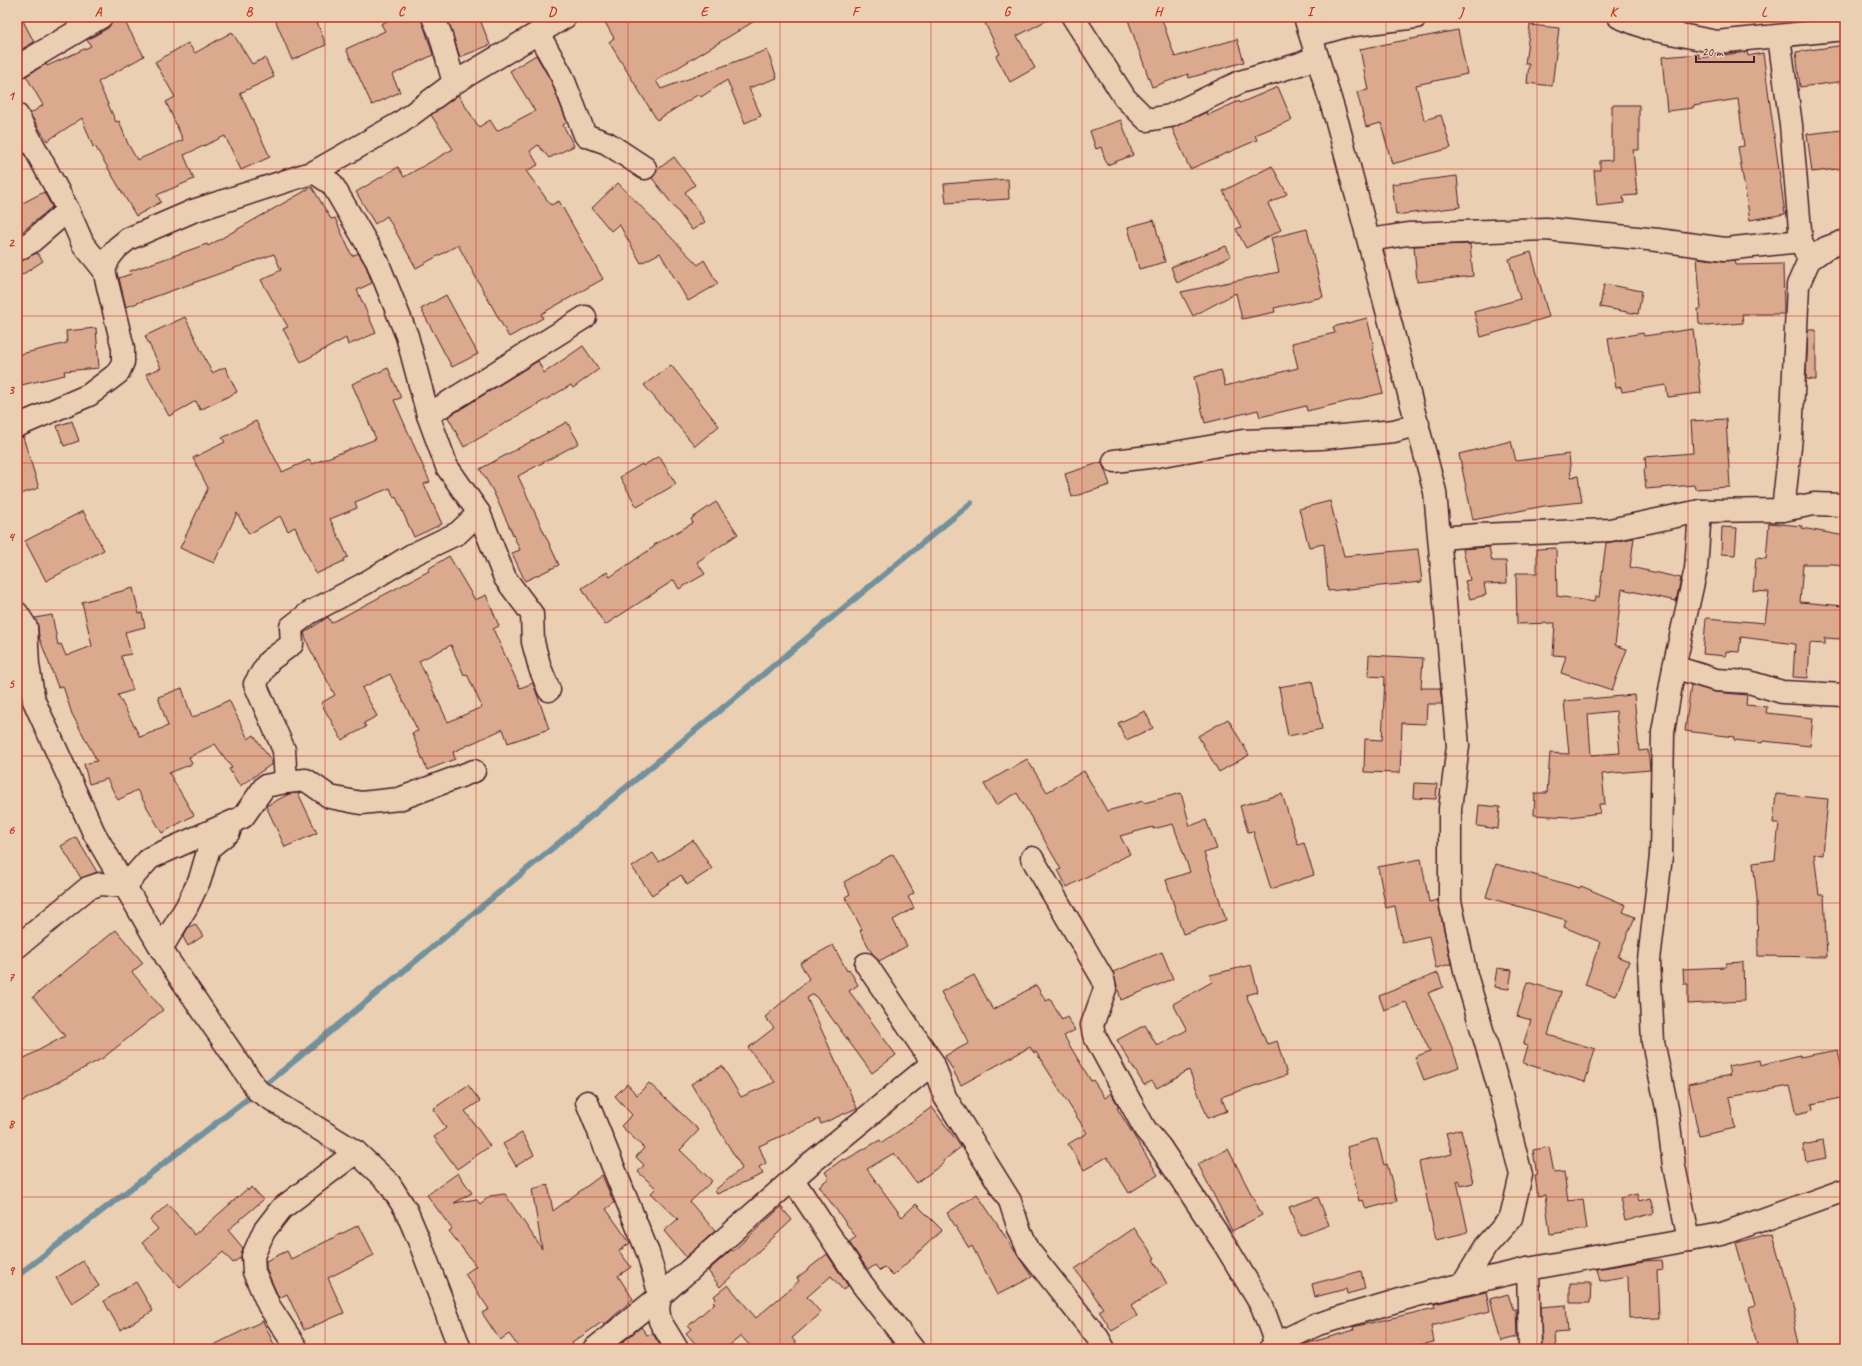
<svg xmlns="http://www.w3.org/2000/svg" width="1862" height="1366" font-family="Caveat,sans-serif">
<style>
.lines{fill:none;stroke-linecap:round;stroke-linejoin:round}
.stream{stroke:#72919d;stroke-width:6}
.building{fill:#dbaa8e;stroke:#4a1f2b;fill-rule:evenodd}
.minor-casing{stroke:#4a1f2b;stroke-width:25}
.minor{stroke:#eacfb2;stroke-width:22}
.grid{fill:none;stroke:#c8321e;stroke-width:1;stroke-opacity:0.55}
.neatline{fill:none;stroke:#c8321e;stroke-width:1.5}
.grid-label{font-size:13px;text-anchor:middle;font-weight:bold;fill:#c8321e}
</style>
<rect width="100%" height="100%" fill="#eacfb2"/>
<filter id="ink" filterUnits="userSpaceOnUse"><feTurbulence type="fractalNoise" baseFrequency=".025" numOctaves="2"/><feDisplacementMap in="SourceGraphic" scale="8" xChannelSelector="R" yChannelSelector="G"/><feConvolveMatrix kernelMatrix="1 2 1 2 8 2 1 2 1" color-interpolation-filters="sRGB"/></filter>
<g filter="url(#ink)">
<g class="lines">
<polyline class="stream" points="17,1276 258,1091 971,503"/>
</g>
<g class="building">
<polygon points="17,17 21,17 34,42 17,52"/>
<polygon points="113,17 122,17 144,56 98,82 116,122 119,121 128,144 137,160 183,140 166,102 175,97 155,62 188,43 195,53 232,32 252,64 265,58 274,77 240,93 270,157 241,170 225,136 184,155 194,179 157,195 161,202 136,216 95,146 93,147 82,118 47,141 30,114 43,105 26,76 46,64 47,66 91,46 87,40 108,28 112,23"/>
<polygon points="274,17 315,17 326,45 292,60"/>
<polygon points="395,17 421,17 433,55 392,75 400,92 372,105 346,49 385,31 381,24"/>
<polygon points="447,17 479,17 490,45 460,57"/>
<polygon points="602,17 761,17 656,81 661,89 767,50 777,78 749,88 761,116 745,123 727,80 701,97 699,94 657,120 609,42 614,38"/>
<polygon points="982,17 1053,17 1017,36 1035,68 1010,82 996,56 1000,54"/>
<polygon points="1127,17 1161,17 1175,57 1237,39 1244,62 1189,78 1188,74 1152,87"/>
<polygon points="1530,25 1559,28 1552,86 1527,83 1529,64 1525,64"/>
<polygon points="1458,30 1467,74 1416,85 1424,120 1441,115 1451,148 1392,164 1381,123 1366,127 1357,92 1368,90 1360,49"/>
<polygon points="1845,45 1845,81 1800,87 1796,52"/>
<polygon points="1747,52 1748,56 1763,53 1785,214 1750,220 1738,147 1744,146 1738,99 1693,106 1693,108 1667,111 1662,57 1699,54 1699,58"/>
<polygon points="536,55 551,81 567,122 563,125 574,146 549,158 538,145 530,151 538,165 526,171 551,205 559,201 603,279 541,314 543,318 509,337 458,245 416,268 387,216 375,224 356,192 398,167 404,177 453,149 431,115 458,95 479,127 490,120 497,131 535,111 510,71"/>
<polygon points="1278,87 1292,120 1255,135 1257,140 1190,169 1172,128 1207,112 1208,115 1239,101 1240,103"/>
<polygon points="1612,105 1639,105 1639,150 1633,150 1637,195 1623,196 1624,203 1597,206 1594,170 1600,170 1600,161 1612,160"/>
<polygon points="1121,120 1133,155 1107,165 1101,147 1096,149 1090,131"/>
<polygon points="1842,130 1845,168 1812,172 1807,134"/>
<polygon points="674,157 695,185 685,192 705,222 692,230 652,178 657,170"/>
<polygon points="1272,166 1287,194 1268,204 1281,230 1246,248 1236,229 1241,227 1223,191"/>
<polygon points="1457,176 1460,207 1396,215 1392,184"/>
<polygon points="1008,179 1009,199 946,203 944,184"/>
<polygon points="618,183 698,265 704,260 718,284 688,301 660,253 641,263 619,224 611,231 592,208"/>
<polygon points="312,187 331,219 335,218 352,256 358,253 366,266 372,283 357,290 376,333 348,345 346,338 301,362 283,329 288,327 261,280 281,270 274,254 126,307 119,278 131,274 130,271 207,244 208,246"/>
<polygon points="44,192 52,207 17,236 17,206"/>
<polygon points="1154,220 1165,262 1139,269 1128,227"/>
<polygon points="1307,229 1323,297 1274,308 1275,312 1242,319 1236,293 1193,316 1181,292 1279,272 1271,238"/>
<polygon points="1470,244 1473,276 1417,282 1414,246"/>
<polygon points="1226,246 1231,256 1177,283 1171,267"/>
<polygon points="1531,252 1549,317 1481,337 1474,312 1520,299 1509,259"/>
<polygon points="37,253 43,261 17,278 17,262"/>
<polygon points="1697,258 1723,261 1735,260 1736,265 1783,264 1784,314 1742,314 1743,323 1707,326 1699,324 1698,309 1701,309"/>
<polygon points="1604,284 1642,291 1638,314 1600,307"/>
<polygon points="446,295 478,354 452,367 421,309"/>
<polygon points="185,317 212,373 225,367 237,392 200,410 196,401 169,416 146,374 161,368 145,336"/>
<polygon points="1367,318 1374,347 1372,348 1383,393 1307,411 1306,406 1260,417 1258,410 1205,423 1194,377 1221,370 1225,386 1298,368 1292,343 1335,333 1333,327"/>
<polygon points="96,328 99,368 64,371 65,375 17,386 17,355 67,343 66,331"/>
<polygon points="1693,329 1701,393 1668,397 1666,385 1622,392 1621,387 1616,388 1608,339 1643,333 1644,336"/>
<polygon points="1808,330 1816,330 1816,380 1806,379"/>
<polygon points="583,346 599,369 573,388 571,385 464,447 448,417 538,361 544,373"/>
<polygon points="671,365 719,426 695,446 644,385"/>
<polygon points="388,368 401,398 394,400 430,482 424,484 442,524 414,537 396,497 394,498 390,488 355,502 357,508 330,519 348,557 344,559 344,561 316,574 295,527 288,531 280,516 249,534 237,513 214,563 180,548 208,488 193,458 225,442 222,438 256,421 282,472 309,460 312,464 376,439 352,384"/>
<polygon points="1726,419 1730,487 1695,489 1694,485 1646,489 1644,469 1646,469 1645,457 1693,453 1691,421"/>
<polygon points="72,421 79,441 64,446 57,426"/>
<polygon points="567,422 579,443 518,476 559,565 525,581 512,553 520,550 493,491 480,469"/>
<polygon points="23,437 39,488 17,495 17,438"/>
<polygon points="1511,441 1516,461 1569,454 1571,477 1578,476 1582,502 1544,506 1473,520 1459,454"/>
<polygon points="659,456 676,484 637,507 620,477 642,464 643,466"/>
<polygon points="1102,462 1110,485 1072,497 1065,474"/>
<polygon points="1330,501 1344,556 1418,549 1422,582 1328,591 1324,544 1309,547 1299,509"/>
<polygon points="716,502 738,534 697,562 705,574 679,589 674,580 605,625 582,588 607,572 610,577 655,546 654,545 693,523 691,519"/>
<polygon points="83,511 104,550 46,581 25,541"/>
<polygon points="1769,523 1802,526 1802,528 1845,536 1845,568 1834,564 1803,564 1800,602 1844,606 1841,639 1825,638 1825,644 1810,643 1808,678 1793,677 1795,644 1741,637 1739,652 1726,651 1726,656 1703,654 1706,618 1765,623 1769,592 1753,591 1756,558 1766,559"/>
<polygon points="1722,527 1737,528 1735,555 1721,554"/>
<polygon points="1634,538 1630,567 1681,578 1676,601 1622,589 1615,645 1627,649 1612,690 1561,673 1566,656 1553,655 1555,623 1517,624 1516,573 1537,573 1537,549 1556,548 1557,596 1594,602 1595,597 1599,597 1606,543"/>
<polygon points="1489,547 1492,561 1506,561 1507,583 1484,584 1486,595 1470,599 1465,581 1470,580 1463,549"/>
<path d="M449,556L475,600L486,595L499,626L493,629L520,688L533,683L549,729L508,743L503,729L453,752L455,759L427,770L412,733L418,731L390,674L362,688L377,716L364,723L366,727L342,740L321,703L335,695L309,647L304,633L328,617L331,623L429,571L428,569ZM451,645L464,675L467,674L482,707L448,722L419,661Z"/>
<polygon points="133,588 139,614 142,613 145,627 125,632 131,654 121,656 133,690 118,695 140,737 168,726 158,697 182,688 192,718 229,700 248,739 254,735 272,762 272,764 240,786 229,769 232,768 215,744 189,757 192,764 169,773 194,815 162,833 137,790 118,800 107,779 89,784 84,764 97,761 72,714 63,686 58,687 39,637 38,626 35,618 52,615 58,645 61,644 66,656 92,646 82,602"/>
<polygon points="1369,655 1423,658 1421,688 1440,688 1442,704 1427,704 1426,724 1402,723 1400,773 1364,772 1365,739 1382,740 1385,677 1368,676"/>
<polygon points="1312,681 1322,729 1288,736 1279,687"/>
<polygon points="1691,685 1715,692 1747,695 1746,705 1767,707 1766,713 1813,718 1810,746 1763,741 1762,743 1734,740 1734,737 1685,731"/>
<path d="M1634,695L1639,751L1648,750L1650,770L1602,774L1605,804H1599L1600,813L1570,817L1534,815L1535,793H1547L1550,753L1569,754L1564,701ZM1616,711L1620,753L1591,755L1588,714Z"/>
<polygon points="1145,711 1153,728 1126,740 1118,723"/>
<polygon points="1228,719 1249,755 1219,772 1198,736"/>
<polygon points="1027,759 1047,792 1084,771 1107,811 1143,801 1144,803 1181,793 1190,826 1206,820 1217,849 1204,853 1226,920 1183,934 1166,880 1190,872 1173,824 1153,829 1153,827 1120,836 1130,854 1067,887 1058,870 1061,869 1017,793 996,805 984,784"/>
<polygon points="1414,783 1437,784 1436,799 1413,798"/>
<polygon points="298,793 317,833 285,847 266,806 289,794"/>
<polygon points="1282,794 1298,845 1304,843 1314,875 1271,889 1253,831 1248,832 1240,806"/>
<polygon points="1776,794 1828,799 1823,855 1814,854 1819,895 1824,895 1827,957 1758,956 1757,898 1753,863 1775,860 1779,823 1773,823"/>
<polygon points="1479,805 1500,807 1498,829 1477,826"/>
<polygon points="76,837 97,872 81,878 61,846"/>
<polygon points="693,840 712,869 687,885 681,875 652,895 632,867 653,853 659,862"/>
<polygon points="893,854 914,893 908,897 914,908 893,920 907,946 879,961 872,953 860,931 862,929 845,897 850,894 844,882"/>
<polygon points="1421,859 1429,902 1438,900 1451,964 1436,968 1429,936 1402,942 1395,906 1386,908 1378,867"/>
<polygon points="1496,864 1580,888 1581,886 1626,905 1623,912 1635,917 1618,957 1629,961 1616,996 1585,985 1600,942 1564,927 1566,920 1486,897"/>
<polygon points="195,924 203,936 188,946 183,937 188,928"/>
<polygon points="116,930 143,963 132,972 163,1010 103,1058 17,1104 17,1062 65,1036 33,997"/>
<polygon points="833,945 847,971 849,969 858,985 849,991 896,1055 872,1073 814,994 807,998 857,1108 821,1124 819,1119 759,1146 766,1163 759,1167 763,1174 717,1194 715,1190 742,1168 691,1084 722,1066 741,1097 775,1082 748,1048 774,1028 765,1017 809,979 800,963"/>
<polygon points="1162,952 1173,979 1121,1000 1113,972"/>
<polygon points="1743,962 1744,1001 1688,1004 1688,984 1684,984 1683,969 1726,967 1726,963"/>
<polygon points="1251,965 1258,992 1246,995 1267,1044 1277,1041 1287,1075 1221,1097 1227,1111 1208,1118 1189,1070 1157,1088 1152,1081 1144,1085 1117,1040 1145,1025 1157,1046 1187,1030 1173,1004 1212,982 1210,975"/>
<polygon points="1497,968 1512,970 1509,989 1494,987"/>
<polygon points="1438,973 1443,987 1428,993 1443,1024 1459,1067 1424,1080 1415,1057 1430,1051 1406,1002 1384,1010 1379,996"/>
<polygon points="974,975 993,1010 1036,985 1046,1001 1050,999 1062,1020 1067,1017 1075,1030 1064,1036 1091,1081 1093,1080 1105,1098 1111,1093 1119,1107 1117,1108 1158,1175 1129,1193 1107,1157 1084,1170 1068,1144 1087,1133 1036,1052 1034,1053 1030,1047 961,1085 945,1056 969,1043 941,992"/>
<polygon points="1527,982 1561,992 1548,1035 1595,1049 1585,1082 1523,1063 1528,1046 1523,1045 1531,1020 1517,1016"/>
<polygon points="1838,1050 1845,1085 1845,1097 1812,1104 1813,1110 1797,1114 1790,1086 1729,1097 1735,1128 1699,1136 1688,1084 1730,1075 1728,1066 1759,1060 1760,1065 1800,1055 1800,1057"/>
<polygon points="649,1083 699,1130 680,1150 712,1181 690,1202 715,1231 686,1257 664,1231 678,1219 651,1193 656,1188 638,1172 644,1165 636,1157 644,1148 621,1126 632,1115 615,1096 627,1084 637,1095"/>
<polygon points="468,1085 480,1101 465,1111 490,1146 457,1169 434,1137 446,1128 433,1109"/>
<polygon points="932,1107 961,1147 943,1161 944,1163 916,1183 894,1153 867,1169 902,1217 916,1204 942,1230 893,1276 884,1267 880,1271 875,1265 868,1270 849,1242 856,1237 819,1186 829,1178 825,1172 843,1159 845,1160 880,1140 882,1143"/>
<polygon points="1461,1129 1473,1183 1461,1186 1459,1180 1457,1181 1468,1232 1436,1240 1419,1162 1452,1154 1446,1133"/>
<polygon points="522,1133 534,1155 516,1166 503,1144"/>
<polygon points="1377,1138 1384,1165 1387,1164 1397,1201 1366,1209 1363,1200 1359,1201 1347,1147"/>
<polygon points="1823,1141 1826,1158 1806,1162 1803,1145"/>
<polygon points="1549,1147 1554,1173 1564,1172 1568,1201 1583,1199 1587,1229 1550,1234 1545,1195 1538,1196 1535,1176 1537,1176 1533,1150"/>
<polygon points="1228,1149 1262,1215 1232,1231 1198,1164"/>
<polygon points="458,1173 472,1193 454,1203 476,1199 480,1204 490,1196 505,1194 542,1249 532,1189 548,1185 553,1211 602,1175 614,1203 606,1209 630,1243 619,1251 631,1267 618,1276 633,1299 604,1325 602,1322 572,1343 577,1349 520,1349 509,1334 500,1340 482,1313 489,1309 465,1274 476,1266 449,1231 452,1229 427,1195"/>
<polygon points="251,1187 263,1200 228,1230 243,1248 241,1257 233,1263 223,1252 180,1288 142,1243 158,1229 150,1220 168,1204 195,1235 247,1189 248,1191"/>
<polygon points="977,1194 1032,1277 997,1295 972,1246 969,1248 947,1213"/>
<polygon points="1637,1194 1639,1201 1650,1198 1654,1213 1625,1221 1620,1198"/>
<polygon points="1318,1197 1329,1225 1300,1236 1289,1207"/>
<polygon points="781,1207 792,1220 720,1287 708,1271 731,1250 733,1251"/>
<polygon points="359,1225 374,1255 328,1278 344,1313 304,1330 287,1294 279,1298 266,1269 266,1261 287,1251 291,1259"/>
<polygon points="1134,1228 1155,1258 1153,1259 1167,1284 1131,1305 1137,1316 1112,1331 1099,1311 1103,1308 1075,1269"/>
<polygon points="1772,1233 1793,1310 1801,1349 1758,1349 1748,1308 1754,1306 1736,1243"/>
<polygon points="827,1254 848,1286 843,1290 831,1276 807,1297 821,1313 792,1338 800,1349 753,1349 741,1336 725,1349 700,1349 686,1333 691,1329 688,1326 715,1303 713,1302 716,1299 714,1296 728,1285 756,1318 799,1281 797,1278"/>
<polygon points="1662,1260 1663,1269 1657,1270 1659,1317 1629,1318 1628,1276 1600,1281 1597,1269 1644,1261"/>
<polygon points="83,1261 99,1286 72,1303 56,1278"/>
<polygon points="1361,1271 1365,1289 1347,1294 1346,1289 1315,1297 1312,1284"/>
<polygon points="136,1282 153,1311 120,1330 104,1301"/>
<polygon points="1570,1283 1591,1283 1590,1303 1570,1303"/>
<polygon points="1486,1292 1490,1311 1431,1326 1434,1342 1401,1349 1303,1349 1303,1345 1305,1344 1354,1330 1353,1327 1435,1308 1434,1304"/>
<polygon points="1508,1294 1513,1309 1516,1309 1517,1337 1501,1341 1490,1299"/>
<polygon points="1566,1305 1568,1332 1555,1333 1556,1349 1542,1349 1541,1307"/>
<polygon points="263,1321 276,1349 206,1349 238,1333"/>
<polygon points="641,1327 647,1335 653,1334 662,1349 623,1349 619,1345"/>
</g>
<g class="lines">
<defs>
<g id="minor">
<polyline points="433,17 440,33 454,83"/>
<polyline points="1073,17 1125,98 1147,120 1170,116 1240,82 1300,64 1317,57"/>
<polyline points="1305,17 1338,125 1435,492 1458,746 1450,809 1450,901 1466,975 1501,1095 1521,1175 1511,1218 1486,1246 1463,1284"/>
<polyline points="1619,17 1650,29 1717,42 1845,29"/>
<polyline points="538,33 562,76 585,135 607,143 645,168"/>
<polyline points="1311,36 1346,26 1416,17"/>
<polyline points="1779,37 1791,125 1801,241 1806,253"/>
<polyline points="17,67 101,17"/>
<polyline points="17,115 68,210 83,244 104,270 123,348 123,362 118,373 89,395 17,426"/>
<polyline points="314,172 332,184 377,261 407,336 428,415 447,467 479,513 505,578 532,614 533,642 540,668 549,690"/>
<polyline points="1369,240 1408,234 1546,229 1658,240 1725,249 1801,241"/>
<polyline points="17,250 31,242 68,210"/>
<polyline points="104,270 109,258 117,248 128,239 193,211 314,172 400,123 454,83 565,17"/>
<polyline points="428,415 585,317"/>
<polyline points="1114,461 1157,456 1243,441 1321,438 1394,431 1418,424"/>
<polyline points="1783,510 1791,437 1798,285 1809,260 1826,248 1845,241"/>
<polyline points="1440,538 1479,535 1610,530 1700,511 1783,510 1814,504 1845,505"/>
<polyline points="17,613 26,627 28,665 34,701 94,833 168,960 258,1091 356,1152 389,1183 406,1210 420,1243 460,1349"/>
<polyline points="1674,667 1716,680 1749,682 1782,692 1845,695"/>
<polyline points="286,782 284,750 255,684 269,661 292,644 291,627 309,613 364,584 412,555 458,533 479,513"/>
<polyline points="1032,858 1103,979 1105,989 1092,1025 1094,1035 1145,1129 1160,1147 1225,1245 1262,1306 1276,1344"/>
<polyline points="17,947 88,888 100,884 125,886 150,858 243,817 265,786 286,782 306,780 330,797 361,803 399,799 474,771"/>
<polyline points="161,949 187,906 200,879 209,848 229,832 230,828"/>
<polyline points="866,964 933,1063 945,1097 1010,1201 1019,1229 1029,1251 1098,1338 1104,1349"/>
<polyline points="587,1102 648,1253 660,1296 658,1309 660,1321 677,1349"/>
<polyline points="793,1180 862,1284 913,1349"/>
<polyline points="1689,1240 1674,1166 1667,1108 1653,1042 1649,960 1661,856 1663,732 1674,667 1696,569 1700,511"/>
<polyline points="1528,1269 1530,1349"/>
<polyline points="297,1349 269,1306 254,1272 253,1256 264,1231 281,1209 356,1152"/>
<polyline points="594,1349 660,1296 811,1163 933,1063"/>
<polyline points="1270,1349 1276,1344 1318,1324 1417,1295 1528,1269 1722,1234 1845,1190"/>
</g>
</defs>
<use href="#minor" class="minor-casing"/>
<use href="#minor" class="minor"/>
</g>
</g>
<path class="grid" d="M174,17V1349M325,17V1349M476,17V1349M628,17V1349M780,17V1349M931,17V1349M1082,17V1349M1234,17V1349M1386,17V1349M1537,17V1349M1688,17V1349M17,169H1845M17,316H1845M17,463H1845M17,610H1845M17,756H1845M17,903H1845M17,1050H1845M17,1197H1845"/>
<rect width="1862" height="1366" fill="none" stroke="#eacfb2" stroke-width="44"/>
<path d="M1696 56v6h58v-6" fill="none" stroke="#4a1f2b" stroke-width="2"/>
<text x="1702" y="56" font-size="12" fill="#4a1f2b" stroke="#eacfb2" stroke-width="3" paint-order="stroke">20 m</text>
<rect x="22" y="22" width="1818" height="1322" class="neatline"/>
<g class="grid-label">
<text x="98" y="16">A</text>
<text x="249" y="16">B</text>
<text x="401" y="16">C</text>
<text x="552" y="16">D</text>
<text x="704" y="16">E</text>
<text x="855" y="16">F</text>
<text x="1007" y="16">G</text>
<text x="1158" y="16">H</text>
<text x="1310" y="16">I</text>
<text x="1461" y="16">J</text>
<text x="1613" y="16">K</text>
<text x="1764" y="16">L</text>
<text x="11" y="100">1</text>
<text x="11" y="247">2</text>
<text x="11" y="394">3</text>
<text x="11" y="541">4</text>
<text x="11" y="688">5</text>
<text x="11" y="834">6</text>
<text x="11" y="981">7</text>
<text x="11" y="1128">8</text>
<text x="11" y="1275">9</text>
</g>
</svg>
